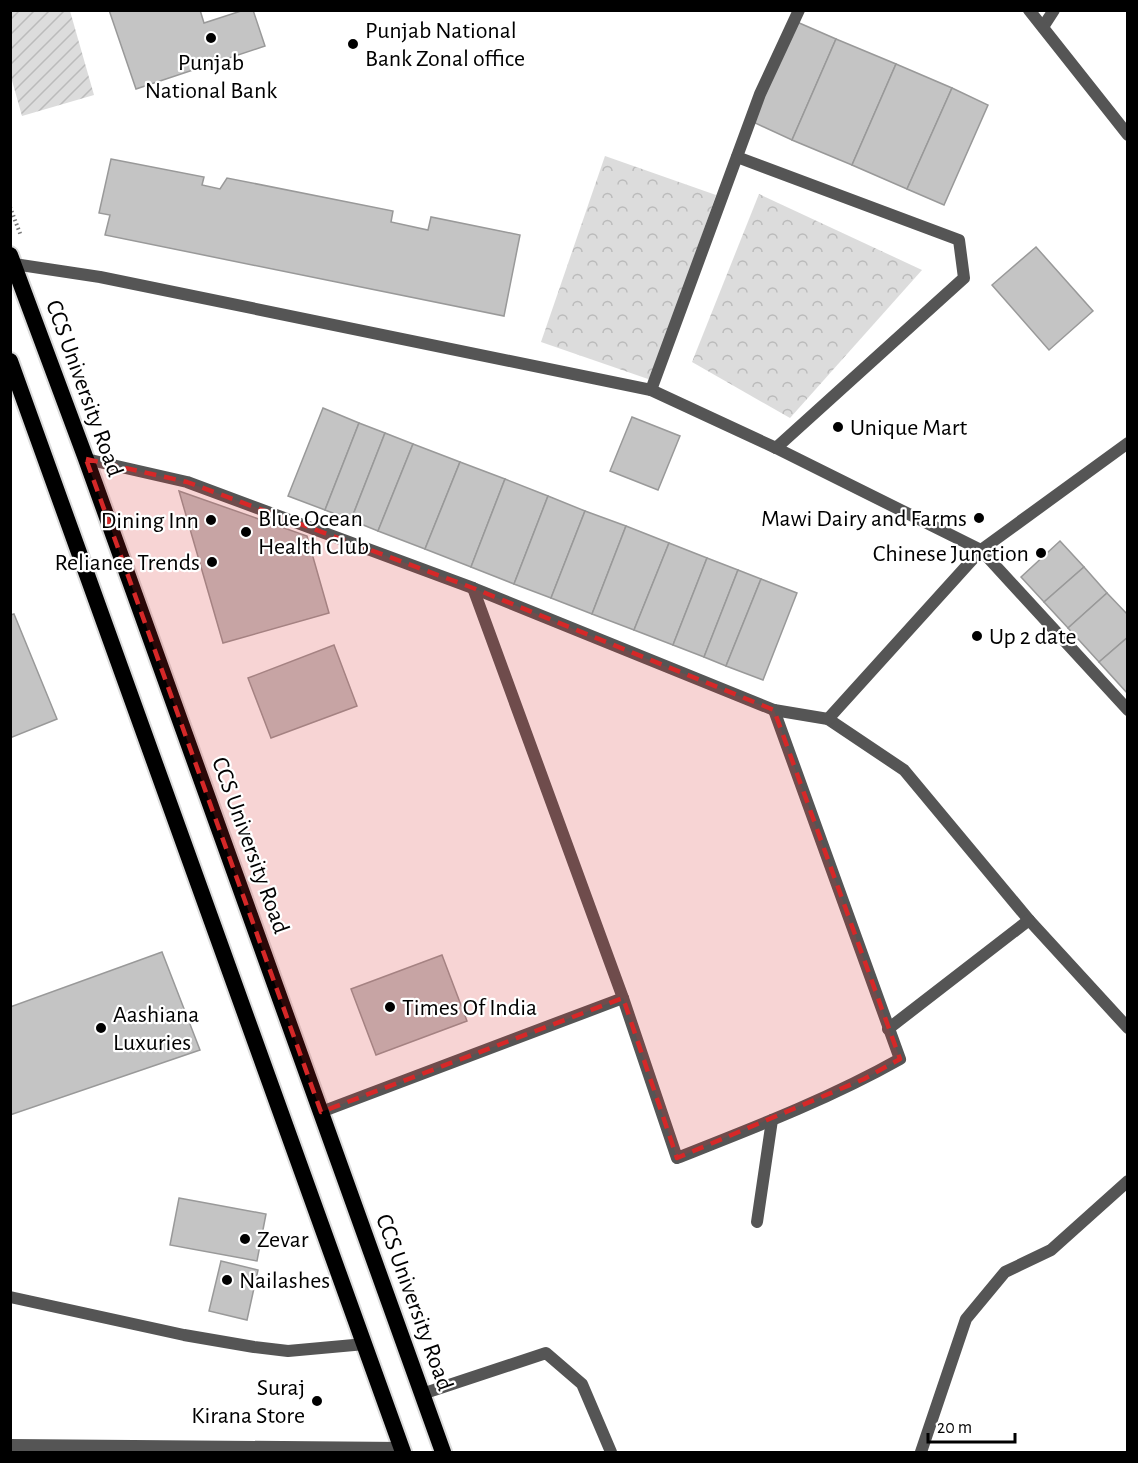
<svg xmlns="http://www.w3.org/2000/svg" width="1138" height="1463" font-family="'Alegreya Sans',sans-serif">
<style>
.forest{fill:url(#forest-crowns)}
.garden{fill:url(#garden-furrows)}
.building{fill:#c4c4c4;stroke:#999;stroke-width:1.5}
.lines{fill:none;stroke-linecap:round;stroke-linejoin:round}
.trunk-casing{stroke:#dbdbdb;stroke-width:20}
.path{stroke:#777;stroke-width:4;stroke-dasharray:1.5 3;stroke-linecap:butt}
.service{stroke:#555;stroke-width:12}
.minor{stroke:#555;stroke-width:12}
.tertiary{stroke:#555;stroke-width:12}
.trunk{stroke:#000;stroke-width:16}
.marked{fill:#d62828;fill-opacity:0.2;stroke:#d62828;stroke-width:4.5;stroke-dasharray:12 8;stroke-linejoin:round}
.poi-dot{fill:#000;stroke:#fff;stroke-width:2}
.labels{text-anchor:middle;stroke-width:4.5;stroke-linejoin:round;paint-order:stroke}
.poi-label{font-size:24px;fill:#000;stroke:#fff;text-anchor:start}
.street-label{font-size:24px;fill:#000;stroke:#fff}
</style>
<defs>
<pattern id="forest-crowns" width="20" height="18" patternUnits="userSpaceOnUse" patternTransform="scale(1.5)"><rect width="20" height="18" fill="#dcdcdc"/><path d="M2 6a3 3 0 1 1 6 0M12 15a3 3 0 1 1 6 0" fill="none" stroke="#bbb"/></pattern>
<pattern id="garden-furrows" width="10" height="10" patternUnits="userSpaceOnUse" patternTransform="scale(1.5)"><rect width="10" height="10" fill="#dcdcdc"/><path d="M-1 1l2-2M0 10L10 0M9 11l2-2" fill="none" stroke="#bbb"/></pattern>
</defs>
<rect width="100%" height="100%" fill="#fff"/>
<g class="forest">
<polygon points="605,156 716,195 651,380 541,342"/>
<polygon points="759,194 922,270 790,418 692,362"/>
</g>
<polygon class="garden" points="10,11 70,11 94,95 22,116 11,77"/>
<g class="building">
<polygon points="109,10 200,10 204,23 244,10 253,10 265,46 136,89"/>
<polygon points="797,22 836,39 792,140 753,122"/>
<polygon points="836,39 896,64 852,165 792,140"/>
<polygon points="896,64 952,88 907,189 852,165"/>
<polygon points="952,88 988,105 944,205 907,189"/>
<polygon points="111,159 204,177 202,185 220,189 227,178 393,211 391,222 428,230 431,217 520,235 504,316 105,235 110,215 99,213"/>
<polygon points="1036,247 1093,311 1049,350 992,285"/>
<polygon points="323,408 359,423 325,510 288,496"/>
<polygon points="632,417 680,436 658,490 610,471"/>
<polygon points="359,423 385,433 351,520 325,510"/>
<polygon points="385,433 413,444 378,531 351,520"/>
<polygon points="413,444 460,462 425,549 378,531"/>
<polygon points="460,462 505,479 471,567 425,549"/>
<polygon points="505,479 548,496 514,584 471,567"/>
<polygon points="179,491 307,536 329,613 223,643"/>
<polygon points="548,496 585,511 551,598 514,584"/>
<polygon points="585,511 626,526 592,614 551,598"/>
<polygon points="626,526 669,543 634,630 592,614"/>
<polygon points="1060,541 1084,567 1044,602 1021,577"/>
<polygon points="669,543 707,558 673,645 634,630"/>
<polygon points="707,558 738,570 704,657 673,645"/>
<polygon points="1084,567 1107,593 1068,628 1044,602"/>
<polygon points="738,570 761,579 726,666 704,657"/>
<polygon points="761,579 797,593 763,680 726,666"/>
<polygon points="1107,593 1128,615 1128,637 1099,662 1068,628"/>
<polygon points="14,614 57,719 10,738 10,615"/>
<polygon points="1128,637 1128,694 1099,662"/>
<polygon points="334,645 357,706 271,738 248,678"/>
<polygon points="162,952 200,1050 10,1115 10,1007"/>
<polygon points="442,955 467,1021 376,1055 351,989"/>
<polygon points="179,1198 266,1214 257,1261 170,1245"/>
<polygon points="221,1261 258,1270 247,1320 209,1311"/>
</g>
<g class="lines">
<defs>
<g id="trunk">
<polyline points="10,255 86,459 443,1452"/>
<polyline points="10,361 403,1452"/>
</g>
</defs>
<use href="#trunk" class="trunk-casing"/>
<polyline class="path" points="10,207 21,236"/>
<polyline class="service" points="757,1222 772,1120"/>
<g class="minor">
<polyline points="1043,27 1054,10"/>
<polyline points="737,157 959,240 964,278 776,448"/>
<polyline points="14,264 100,277 651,390 776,448 981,550 1128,710"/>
<polyline points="651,390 760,94 799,10"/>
<polyline points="86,459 187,482 473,588 774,710 828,719 904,770 1029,920 1128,1028"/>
<path d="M473,588L623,998L677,1158C753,1128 829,1099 900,1059L774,710"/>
<polyline points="828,719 981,550 1128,443"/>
<polyline points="888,1029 1029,920"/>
<polyline points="321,1112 623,998"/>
<polyline points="10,1297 184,1335 254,1347 288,1351 365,1344"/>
<polyline points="422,1394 546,1353 582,1384 611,1452"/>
<polyline points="10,1445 402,1448"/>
<polyline points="921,1452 966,1319 1005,1272 1051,1250 1128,1181"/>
</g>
<polyline class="tertiary" points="1029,10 1128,135"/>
<use href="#trunk" class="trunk"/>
</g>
<path class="marked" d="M86,459L187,482L473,588L774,710L900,1059L864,1079L677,1158L623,998L321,1112Z"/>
<g class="poi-dot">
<circle cx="211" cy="38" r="6"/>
<circle cx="353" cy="44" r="6"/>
<circle cx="838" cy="427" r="6"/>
<circle cx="979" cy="518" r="6"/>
<circle cx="211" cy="520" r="6"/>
<circle cx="246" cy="532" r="6"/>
<circle cx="1041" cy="553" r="6"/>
<circle cx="212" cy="562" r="6"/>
<circle cx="977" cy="636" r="6"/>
<circle cx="390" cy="1007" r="6"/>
<circle cx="101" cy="1028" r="6"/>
<circle cx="245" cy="1239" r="6"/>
<circle cx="227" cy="1280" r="6"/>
<circle cx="317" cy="1401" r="6"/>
</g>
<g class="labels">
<g class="poi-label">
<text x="365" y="38">Punjab National<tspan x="365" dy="28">Bank Zonal office</tspan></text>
<text x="211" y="70" text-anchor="middle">Punjab<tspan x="211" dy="28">National Bank</tspan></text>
<text x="850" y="435">Unique Mart</text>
<text x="258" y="526">Blue Ocean<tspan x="258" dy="28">Health Club</tspan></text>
<text x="967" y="526" text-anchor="end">Mawi Dairy and Farms</text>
<text x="199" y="528" text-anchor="end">Dining Inn</text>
<text x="1029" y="561" text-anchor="end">Chinese Junction</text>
<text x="200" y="570" text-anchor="end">Reliance Trends</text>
<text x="989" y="644">Up 2 date</text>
<text x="402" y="1015">Times Of India</text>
<text x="113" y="1022">Aashiana<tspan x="113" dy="28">Luxuries</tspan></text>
<text x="257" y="1247">Zevar</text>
<text x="239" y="1288">Nailashes</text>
<text x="305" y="1395" text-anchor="end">Suraj<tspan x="305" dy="28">Kirana Store</tspan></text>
</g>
<g class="street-label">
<text transform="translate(85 388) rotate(70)" y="8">CCS University Road</text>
<text transform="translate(251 845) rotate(70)" y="8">CCS University Road</text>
<text transform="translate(415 1302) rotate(70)" y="8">CCS University Road</text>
</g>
</g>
<rect width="1138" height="1463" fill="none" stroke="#000000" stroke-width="24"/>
<path d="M928 1433v9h87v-9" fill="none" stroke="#000000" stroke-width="3"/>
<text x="937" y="1433" font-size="18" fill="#000000" stroke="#ffffff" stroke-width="4.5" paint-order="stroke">20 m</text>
</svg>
